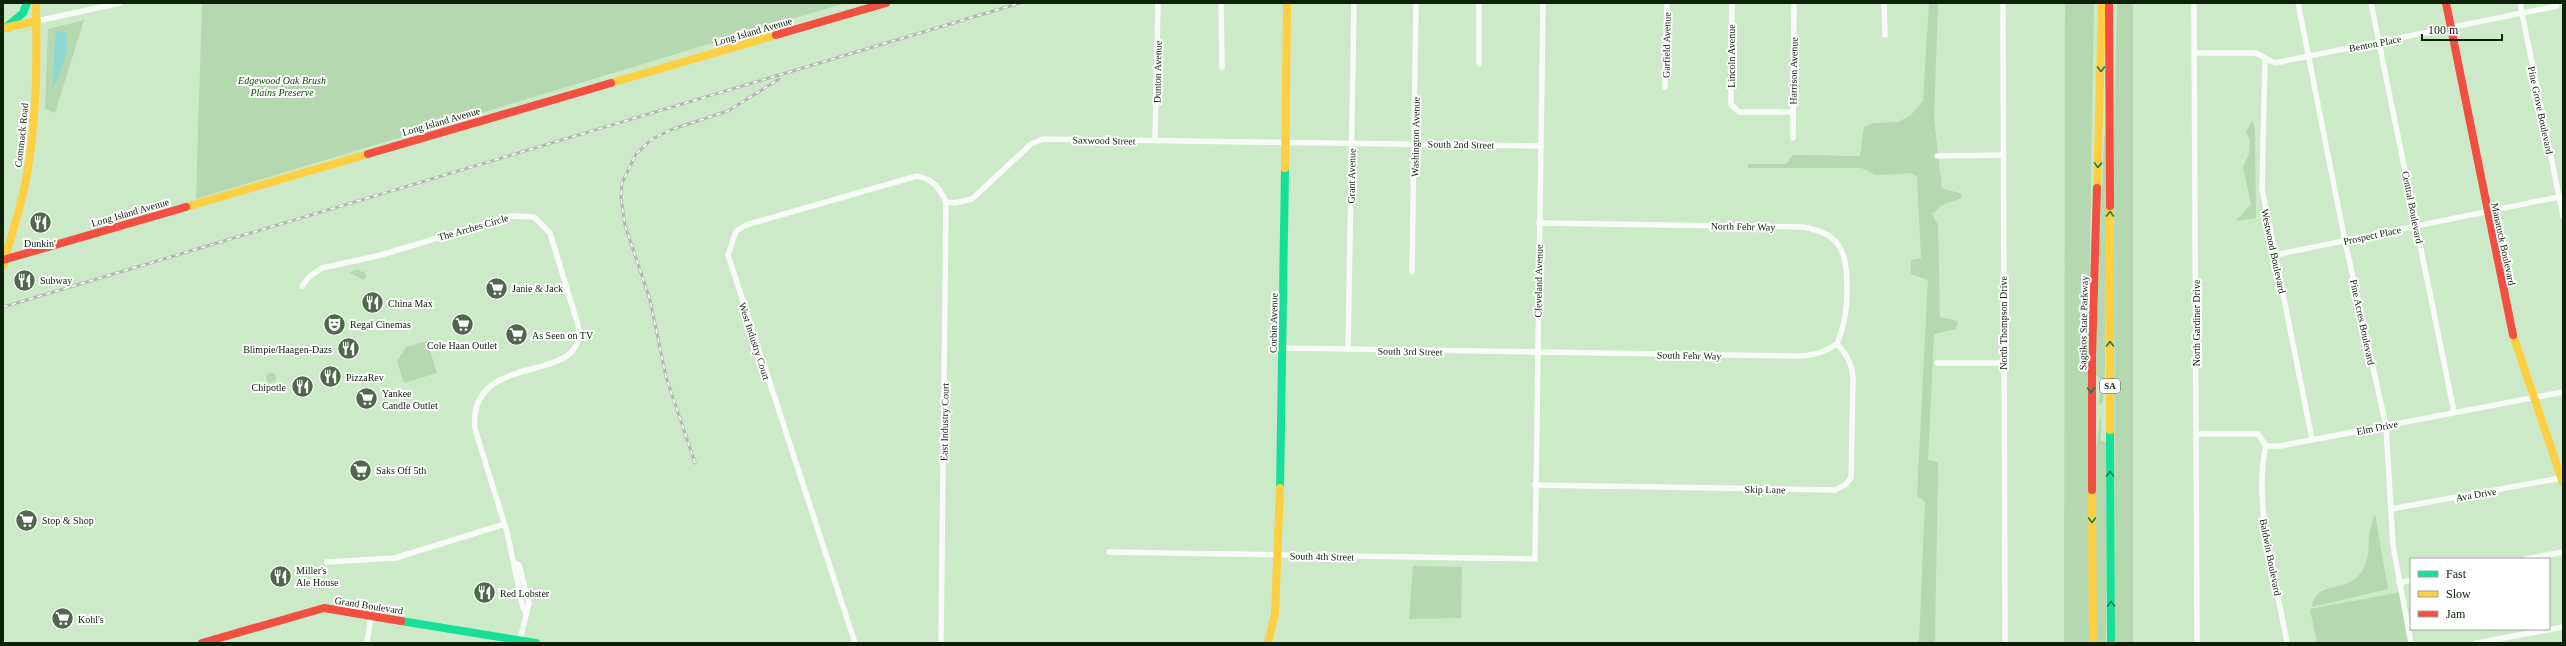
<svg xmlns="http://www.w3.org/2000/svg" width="2566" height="646" font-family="Georgia,serif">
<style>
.green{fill:#b5d8b0;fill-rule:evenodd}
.water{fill:#8dd8d2}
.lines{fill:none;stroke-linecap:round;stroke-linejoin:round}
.street{stroke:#f7fcf7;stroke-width:5.5}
.fast{stroke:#16e098;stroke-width:8}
.slow{stroke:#ffcf43;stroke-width:8}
.jam{stroke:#f24e42;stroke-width:8}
.rail-casing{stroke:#b2bab1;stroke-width:3}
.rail{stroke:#fff;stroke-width:1.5;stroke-dasharray:4.5;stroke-linecap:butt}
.oneway{stroke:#108050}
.labels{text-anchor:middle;stroke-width:4;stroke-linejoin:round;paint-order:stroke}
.shield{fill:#fff;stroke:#546452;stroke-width:1}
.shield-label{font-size:9px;font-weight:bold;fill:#0b2108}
.street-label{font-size:10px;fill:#0b2108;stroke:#fff}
.park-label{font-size:10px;font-style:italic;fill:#094b00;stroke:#fff}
.poi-label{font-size:10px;fill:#0b2108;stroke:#fff;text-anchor:start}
</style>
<rect width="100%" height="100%" fill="#cceac7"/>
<g class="green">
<polygon points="202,3 845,3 196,199"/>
<polygon points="1929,3 1938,3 1934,119 1942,188 1962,194 1960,199 1942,205 1932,214 1938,225 1940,317 1958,321 1956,329 1934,334 1928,460 1938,462 1935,643 1919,643 1925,502 1917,496 1928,280 1911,274 1911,260 1921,258 1917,177 1911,173 1876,175 1861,168 1748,168 1748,164 1786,164 1793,155 1860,156 1864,127 1874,123 1898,122 1911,115 1923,101"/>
<polygon points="2065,3 2094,3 2089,306 2089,643 2064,643"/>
<polygon points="2117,3 2133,3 2133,643 2115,643 2114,136"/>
<path d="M84,20L55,113L45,109L48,29ZM55,35L67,40L62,68L52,87Z"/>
<polygon points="2252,120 2255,130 2256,218 2236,221 2251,204 2243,167 2249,154 2250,141 2246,132"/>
<polygon points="2104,136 2107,137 2105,371 2103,402 2099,405 2100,379 2095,375"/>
<polygon points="359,269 360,272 364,271 366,276 364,280 349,273"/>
<polygon points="427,341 437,373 404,383 397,361 406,347"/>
<circle cx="271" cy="378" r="5"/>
<polygon points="2101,412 2101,441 2107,441 2106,643 2096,643 2096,449"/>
<path d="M2375,514L2388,589L2312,607C2316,580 2342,594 2359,575C2371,561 2367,548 2370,531C2371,525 2373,519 2375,514Z"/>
<polygon points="1413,566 1462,567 1461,618 1409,619"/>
<polygon points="2401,592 2411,643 2317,643 2310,609"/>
</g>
<path class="water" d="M58,31L65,32C71,48 61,75 52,88L55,35Z"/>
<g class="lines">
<g class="street">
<polyline points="1221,3 1222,67"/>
<polyline points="1732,3 1731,104 1739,112 1792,112"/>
<polyline points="1884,3 1885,35"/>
<polyline points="2003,3 2005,643"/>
<polyline points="2194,3 2197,643"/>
<polyline points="2298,3 2345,241 2386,426 2393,546 2411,643"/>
<polyline points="2371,3 2454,412"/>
<polyline points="2520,3 2563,216"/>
<polyline points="37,21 120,3"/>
<polyline points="2195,53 2256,53 2275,63 2557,6"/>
<polyline points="2265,60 2262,189 2312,439"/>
<polyline points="1479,64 1479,3"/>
<polyline points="1665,87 1667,3"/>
<polyline points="1793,138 1794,3"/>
<polyline points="1155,140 1158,3"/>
<polyline points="1937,156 2002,155"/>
<polyline points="946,202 955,203 972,199 1031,144 1043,139 1541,146"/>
<path d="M1539,223L1803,227C1841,233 1847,252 1847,287C1847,309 1845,324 1837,344"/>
<polyline points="2275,255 2563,196"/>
<polyline points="1412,272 1416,3"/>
<path d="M302,286L309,277L322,268L381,255L511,216L534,217L550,233L578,325C591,388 467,347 475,429L507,532L523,608L526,612"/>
<path d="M1282,348L1795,356C1812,356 1823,353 1837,344"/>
<polyline points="1348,349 1354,3"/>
<polyline points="1937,363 2003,363"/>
<polyline points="2196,434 2258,434 2266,446 2280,446 2563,392"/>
<path d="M2266,446C2252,503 2277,585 2287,643"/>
<path d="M1535,485L1835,490L1845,485L1851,478L1853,378C1852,363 1847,355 1837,344"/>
<polyline points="2391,509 2561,478"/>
<polyline points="1109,552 1535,559 1543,3"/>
<polyline points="2526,559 2563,552"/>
<polyline points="327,562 395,558 505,524"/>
<polyline points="515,563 519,565 529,603 520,640"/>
<polyline points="2399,583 2411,580"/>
<polyline points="367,643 371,616"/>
<path d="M855,643L728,255L736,231L746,225L917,176C933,179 939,187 946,202L941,643"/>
<polyline points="2476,643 2563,627"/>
</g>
<g class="fast">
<polyline points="5,28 23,13 27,3"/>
<polyline points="2110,430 2111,643"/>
<polyline points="1280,488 1285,168"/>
<polyline points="401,621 536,643"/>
</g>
<g class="slow">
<polyline points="4,28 37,21"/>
<polyline points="611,83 776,35"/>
<polyline points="1285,168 1287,3"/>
<polyline points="2097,188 2102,3"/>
<polyline points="2110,206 2110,430"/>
<polyline points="186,207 368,154"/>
<path d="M3,266C11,235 22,205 27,174C37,118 37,60 36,3"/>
<polyline points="2513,335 2563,483"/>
<polyline points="2092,490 2093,643"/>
<polyline points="1268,643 1275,613 1280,488"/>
</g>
<g class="jam">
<polyline points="2109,3 2110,206"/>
<polyline points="2446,3 2513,335"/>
<polyline points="776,35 886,3"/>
<polyline points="368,154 611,83"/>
<polyline points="3,260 186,207"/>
<polyline points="2092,490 2092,357 2097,188"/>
<polyline points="202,643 324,608 401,621"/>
</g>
<defs>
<g id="rail">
<polyline points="3,307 1020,3"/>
<polyline points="695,463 666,377 650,300 625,225 621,198 622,183 636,154 652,139 673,129 728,111 779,79"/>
</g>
</defs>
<use href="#rail" class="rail-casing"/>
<use href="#rail" class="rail"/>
</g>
<defs><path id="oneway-chevron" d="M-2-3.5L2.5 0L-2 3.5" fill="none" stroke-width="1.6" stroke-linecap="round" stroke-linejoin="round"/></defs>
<g class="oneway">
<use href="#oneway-chevron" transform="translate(2101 69) rotate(91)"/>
<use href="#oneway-chevron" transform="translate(2098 165) rotate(92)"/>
<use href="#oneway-chevron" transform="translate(2110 214) rotate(-90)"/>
<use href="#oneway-chevron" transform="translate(2110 344) rotate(-90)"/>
<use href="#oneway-chevron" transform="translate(2091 390) rotate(90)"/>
<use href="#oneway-chevron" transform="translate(2110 474) rotate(-90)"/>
<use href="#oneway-chevron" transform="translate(2092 520) rotate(90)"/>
<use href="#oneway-chevron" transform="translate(2111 604) rotate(-90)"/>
</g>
<defs>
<symbol id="restaurant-disc" viewBox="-11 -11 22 22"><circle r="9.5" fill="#4f674b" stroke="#fff"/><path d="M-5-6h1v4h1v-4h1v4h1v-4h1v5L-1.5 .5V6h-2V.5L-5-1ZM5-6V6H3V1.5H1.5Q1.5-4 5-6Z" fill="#fff"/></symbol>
<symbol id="supermarket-disc" viewBox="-11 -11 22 22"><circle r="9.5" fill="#4f674b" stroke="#fff"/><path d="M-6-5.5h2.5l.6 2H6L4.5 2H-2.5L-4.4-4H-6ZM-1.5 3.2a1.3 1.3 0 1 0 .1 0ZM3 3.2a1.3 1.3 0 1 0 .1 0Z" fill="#fff"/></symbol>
<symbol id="theatre-disc" viewBox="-11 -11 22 22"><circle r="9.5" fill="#4f674b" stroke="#fff"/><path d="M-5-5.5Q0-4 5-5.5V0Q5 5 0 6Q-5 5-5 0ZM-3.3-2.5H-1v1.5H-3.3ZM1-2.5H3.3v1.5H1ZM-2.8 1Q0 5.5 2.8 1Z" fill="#fff"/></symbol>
</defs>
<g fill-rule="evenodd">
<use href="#restaurant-disc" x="28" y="210" width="25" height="25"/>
<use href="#restaurant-disc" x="12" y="268" width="25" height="25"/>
<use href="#supermarket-disc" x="484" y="276" width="25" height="25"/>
<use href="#restaurant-disc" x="360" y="290" width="25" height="25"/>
<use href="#theatre-disc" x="322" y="312" width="25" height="25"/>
<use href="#supermarket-disc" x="450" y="312" width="25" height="25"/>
<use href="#supermarket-disc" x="504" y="322" width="25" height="25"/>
<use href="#restaurant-disc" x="336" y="336" width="25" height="25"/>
<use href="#restaurant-disc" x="318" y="364" width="25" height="25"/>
<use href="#restaurant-disc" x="290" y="374" width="25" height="25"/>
<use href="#supermarket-disc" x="354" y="386" width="25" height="25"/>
<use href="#supermarket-disc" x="348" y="458" width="25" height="25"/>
<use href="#supermarket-disc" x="14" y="508" width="25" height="25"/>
<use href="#restaurant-disc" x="268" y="564" width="25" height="25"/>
<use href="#restaurant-disc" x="472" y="580" width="25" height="25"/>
<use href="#supermarket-disc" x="50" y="606" width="25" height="25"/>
</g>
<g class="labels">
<rect class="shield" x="2100" y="379" width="20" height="14" rx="3"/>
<g class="shield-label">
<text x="2110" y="389">SA</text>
</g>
<g class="street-label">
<text transform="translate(753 31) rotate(-16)" y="4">Long Island Avenue</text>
<text transform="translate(2375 43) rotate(-11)" y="4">Benton Place</text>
<text transform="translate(1666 45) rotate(-89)" y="4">Garfield Avenue</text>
<text transform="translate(1731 56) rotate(-90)" y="4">Lincoln Avenue</text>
<text transform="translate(1793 71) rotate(-89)" y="4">Harrison Avenue</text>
<text transform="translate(1157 72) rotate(-89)" y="4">Dunton Avenue</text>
<text transform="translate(2541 110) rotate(78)" y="4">Pine Grove Boulevard</text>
<text transform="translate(441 121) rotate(-16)" y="4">Long Island Avenue</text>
<text transform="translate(21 135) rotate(-84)" y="4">Commack Road</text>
<text transform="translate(1415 137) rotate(-89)" y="4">Washington Avenue</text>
<text transform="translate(1104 140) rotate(1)" y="4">Saxwood Street</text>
<text transform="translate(1461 144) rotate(1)" y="4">South 2nd Street</text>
<text transform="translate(1351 176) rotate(-89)" y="4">Grant Avenue</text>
<text transform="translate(2413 207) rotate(79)" y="4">Central Boulevard</text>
<text transform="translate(130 212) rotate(-16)" y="4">Long Island Avenue</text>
<text transform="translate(1743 226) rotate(1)" y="4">North Fehr Way</text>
<text transform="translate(473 227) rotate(-16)" y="4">The Arches Circle</text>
<text transform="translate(2372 235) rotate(-12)" y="4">Prospect Place</text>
<text transform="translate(2504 244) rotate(78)" y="4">Manatuck Boulevard</text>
<text transform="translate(2274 251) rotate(78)" y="4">Westwood Boulevard</text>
<text transform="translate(1538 281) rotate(-89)" y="4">Cleveland Avenue</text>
<text transform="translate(2363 322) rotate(78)" y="4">Pine Acres Boulevard</text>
<text transform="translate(1273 323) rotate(-89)" y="4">Corbin Avenue</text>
<text transform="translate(2003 323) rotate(-90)" y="4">North Thompson Drive</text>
<text transform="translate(2083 323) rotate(-89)" y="4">Sagtikos State Parkway</text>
<text transform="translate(2196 323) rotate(-90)" y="4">North Gardiner Drive</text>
<text transform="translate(755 341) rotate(72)" y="4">West Industry Court</text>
<text transform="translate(1410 351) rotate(1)" y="4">South 3rd Street</text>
<text transform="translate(1689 355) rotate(1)" y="4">South Fehr Way</text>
<text transform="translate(944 422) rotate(-89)" y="4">East Industry Court</text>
<text transform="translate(2377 427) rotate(-11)" y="4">Elm Drive</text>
<text transform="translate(1765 489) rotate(1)" y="4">Skip Lane</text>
<text transform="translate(2476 494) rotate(-10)" y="4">Ava Drive</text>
<text transform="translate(1322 556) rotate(1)" y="4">South 4th Street</text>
<text transform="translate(2271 557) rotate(79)" y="4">Baldwin Boulevard</text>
<text transform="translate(369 605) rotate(9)" y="4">Grand Boulevard</text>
</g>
<g class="park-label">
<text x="282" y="84">Edgewood Oak Brush<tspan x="282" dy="12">Plains Preserve</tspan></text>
</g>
<g class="poi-label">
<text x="40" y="247" text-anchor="middle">Dunkin'</text>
<text x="40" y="284">Subway</text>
<text x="512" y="292">Janie &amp; Jack</text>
<text x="388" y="307">China Max</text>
<text x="350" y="328">Regal Cinemas</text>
<text x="532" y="339">As Seen on TV</text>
<text x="462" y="349" text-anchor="middle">Cole Haan Outlet</text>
<text x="332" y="353" text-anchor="end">Blimpie/Haagen-Dazs</text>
<text x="346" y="381">PizzaRev</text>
<text x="286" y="391" text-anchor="end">Chipotle</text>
<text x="382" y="397">Yankee<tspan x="382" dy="12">Candle Outlet</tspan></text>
<text x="376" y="474">Saks Off 5th</text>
<text x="42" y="524">Stop &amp; Shop</text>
<text x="296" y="574">Miller's<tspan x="296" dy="12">Ale House</tspan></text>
<text x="500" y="597">Red Lobster</text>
<text x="78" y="623">Kohl's</text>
</g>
</g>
<rect width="2566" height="646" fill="none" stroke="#0b2108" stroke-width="8"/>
<rect x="2410" y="558" width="140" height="72" fill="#ffffff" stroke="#9da69c"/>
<rect x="2418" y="571" width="20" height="6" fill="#16e098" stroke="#9da69c"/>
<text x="2446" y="578" font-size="12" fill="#0b2108">Fast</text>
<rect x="2418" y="591" width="20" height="6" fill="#ffcf43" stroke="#9da69c"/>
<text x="2446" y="598" font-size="12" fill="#0b2108">Slow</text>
<rect x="2418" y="611" width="20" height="6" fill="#f24e42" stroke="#9da69c"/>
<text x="2446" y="618" font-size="12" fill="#0b2108">Jam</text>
<path d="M2422 34v6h80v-6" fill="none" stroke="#0b2108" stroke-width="2"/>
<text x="2428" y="34" font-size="12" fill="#0b2108" stroke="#ffffff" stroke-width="3" paint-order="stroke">100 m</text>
</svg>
